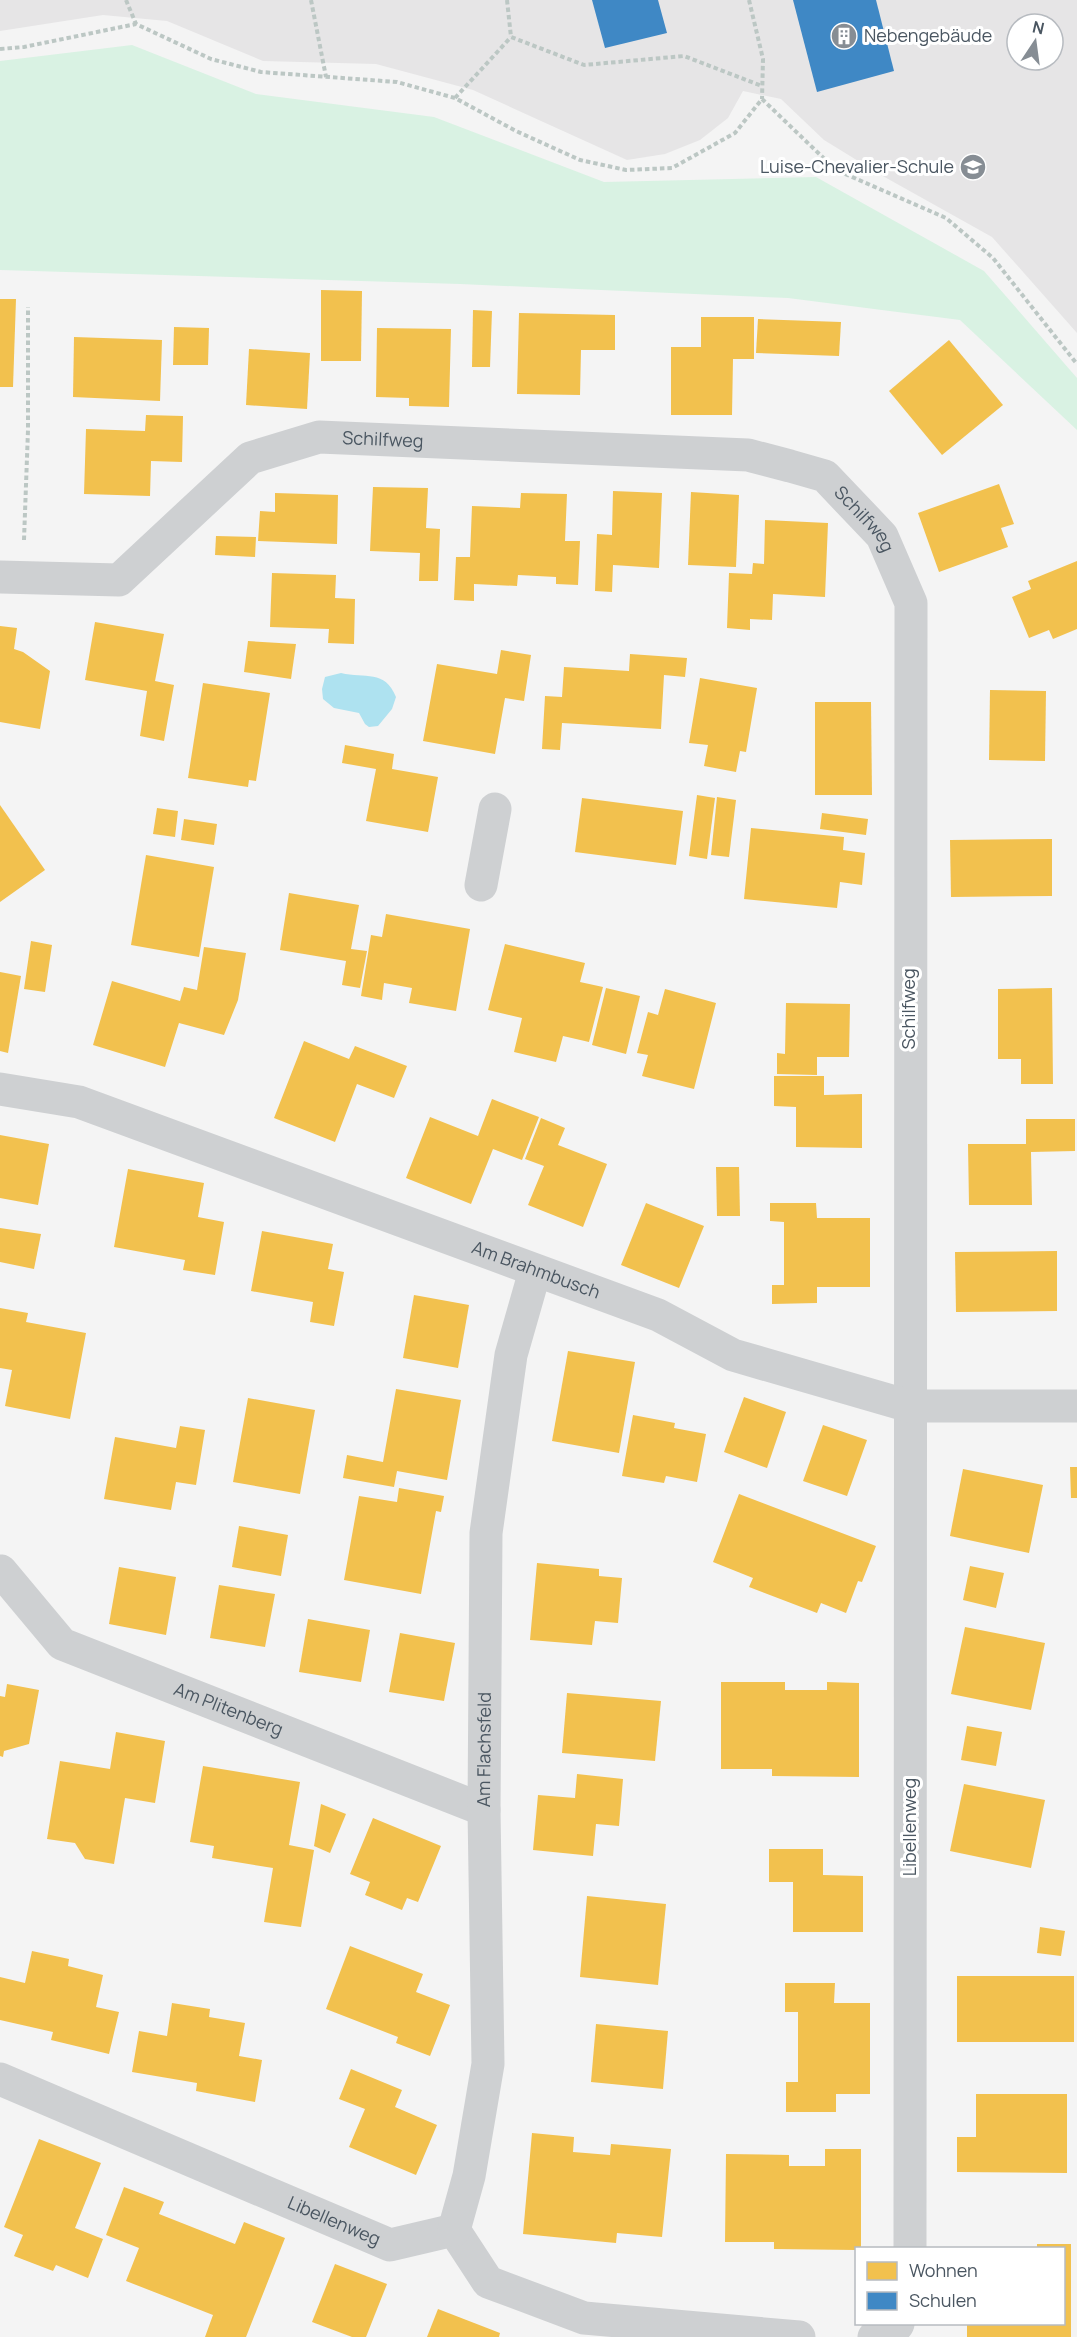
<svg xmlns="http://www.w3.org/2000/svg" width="1077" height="2337" font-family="Manrope,sans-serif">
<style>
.education{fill:#e6e5e6;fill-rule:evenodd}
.green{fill:#d9f2e3}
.water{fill:#aee2f0}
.homes{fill:#f2c14e}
.schools{fill:#3f88c5}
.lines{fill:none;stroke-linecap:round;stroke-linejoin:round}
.path{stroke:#bcc7c4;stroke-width:4;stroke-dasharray:4.5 3;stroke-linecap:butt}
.minor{stroke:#ced0d2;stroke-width:33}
.labels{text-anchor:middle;stroke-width:6;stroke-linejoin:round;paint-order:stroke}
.poi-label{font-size:18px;fill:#4a5661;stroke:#fff;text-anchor:start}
.street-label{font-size:18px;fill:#4a5661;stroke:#fff}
</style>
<rect width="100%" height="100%" fill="#f4f4f4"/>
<path class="education" d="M0,0H1077V333L992,237L881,175L824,140L781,99L743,91L728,118L700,140L665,154L627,160L473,90L376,64L263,61L167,21L103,15L0,31ZM1017,24H1053V60H1017Z"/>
<polygon class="green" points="132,45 256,94 434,117 604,182 816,177 984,271 1077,378 1077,430 960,320 788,298 460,284 0,270 0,61"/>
<path class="water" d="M341,673C365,679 385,669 396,697L392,709L378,726L369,727L365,724L359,713L334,708L323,699L322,689L325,677Z"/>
<g class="homes">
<polygon points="321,290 362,291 361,361 321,361"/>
<polygon points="0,299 16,299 13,387 0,387"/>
<polygon points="473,310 492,311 490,367 472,367"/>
<polygon points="519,313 615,315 615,350 581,350 580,395 517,394"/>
<polygon points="701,317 754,317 754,359 733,359 732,415 671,415 671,347 701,347"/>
<polygon points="758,319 841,322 839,356 756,353"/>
<polygon points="174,327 209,328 208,365 173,365"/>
<polygon points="377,328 451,329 449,407 409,406 409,398 376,397"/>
<polygon points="74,337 162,340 160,401 73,397"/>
<polygon points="949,340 1003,405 942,455 889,391"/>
<polygon points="249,349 310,353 307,409 246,405"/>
<polygon points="146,415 183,416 182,462 151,461 150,496 84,494 86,429 145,431"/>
<polygon points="999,484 1014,524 1001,528 1008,547 939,572 918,513"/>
<polygon points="373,487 428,488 426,528 440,529 438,581 419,581 420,553 370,551"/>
<polygon points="613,491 662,493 659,568 613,565 612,592 595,591 597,534 612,535"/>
<polygon points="691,492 739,495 736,567 688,565"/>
<polygon points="275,493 338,495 337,544 258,541 260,511 275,512"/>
<polygon points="521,493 567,494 565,541 580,541 578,585 556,584 556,577 518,575 517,586 474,584 474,601 454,600 456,557 470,557 472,506 520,508"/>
<polygon points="765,520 828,523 825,597 773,594 772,620 750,619 750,630 727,628 729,573 752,574 753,563 764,564"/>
<polygon points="216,536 256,537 255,557 215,555"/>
<polygon points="1077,561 1077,629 1053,639 1049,630 1029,638 1012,597 1031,589 1028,581"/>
<polygon points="272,573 336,575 335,598 355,599 354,644 328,643 329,629 270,627"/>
<polygon points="95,622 164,634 155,681 174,685 164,741 140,736 147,691 85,680"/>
<polygon points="0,626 17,628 14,649 23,652 50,671 40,729 0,722"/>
<polygon points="248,641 296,644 291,679 244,672"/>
<polygon points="501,650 531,655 524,701 505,698 495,754 423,741 437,664 497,674"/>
<polygon points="630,654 687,658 685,677 664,675 661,729 562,723 560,750 542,749 545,696 562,697 564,667 629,671"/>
<polygon points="700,678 757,688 746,752 740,751 736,772 704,766 708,745 689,743"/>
<polygon points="203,683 270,693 256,781 249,780 248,787 188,778"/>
<polygon points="990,690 1046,691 1045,761 989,760"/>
<polygon points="815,702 871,702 872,795 815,795"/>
<polygon points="345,745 394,754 392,769 438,777 428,832 366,821 376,769 342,763"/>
<polygon points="697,795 715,798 707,859 689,856"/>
<polygon points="717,797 736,800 729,857 711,855"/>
<polygon points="582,798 683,811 676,865 575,852"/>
<polygon points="0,805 45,870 0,902"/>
<polygon points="157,808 178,811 175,837 153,834"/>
<polygon points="822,813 868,819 866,835 820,829"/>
<polygon points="184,819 217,824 214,845 181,840"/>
<polygon points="751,828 844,837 843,850 865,853 862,885 840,882 837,908 744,899"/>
<polygon points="1052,839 1052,896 951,897 950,840"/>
<polygon points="146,855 214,867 199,957 131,945"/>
<polygon points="289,893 359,905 351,949 367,951 360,988 342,985 346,961 280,950"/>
<polygon points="386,914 470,929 456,1011 409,1003 412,988 384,983 382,1000 361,996 371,935 382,937"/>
<polygon points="31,941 52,945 45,992 24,989"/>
<polygon points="505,944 585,963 580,982 603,987 589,1042 563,1036 556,1062 514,1052 522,1018 488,1010"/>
<polygon points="204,947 246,953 238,1000 224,1035 179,1023 165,1067 93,1045 112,981 180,1001 184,987 197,990"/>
<polygon points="0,972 21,976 8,1053 0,1051"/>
<polygon points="606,988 640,996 626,1054 592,1045"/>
<polygon points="1052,988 1053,1084 1021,1084 1021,1059 998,1059 998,989"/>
<polygon points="665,989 716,1003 694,1089 642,1076 648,1055 637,1053 648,1012 658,1015"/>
<polygon points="786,1003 850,1004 849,1057 817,1057 817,1075 777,1074 777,1053 785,1054"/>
<polygon points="304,1041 349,1059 355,1046 407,1066 394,1098 357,1084 335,1142 274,1118"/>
<polygon points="774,1076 824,1076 824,1095 862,1094 862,1148 796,1147 796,1107 774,1106"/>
<polygon points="492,1099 539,1117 522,1160 493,1149 471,1204 406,1178 430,1117 478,1136"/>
<polygon points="541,1118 565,1128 558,1145 607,1164 583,1227 528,1205 544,1166 525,1159"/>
<polygon points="1026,1119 1075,1119 1075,1151 1031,1152 1032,1205 969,1205 968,1144 1026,1144"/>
<polygon points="0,1135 49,1144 38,1205 0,1198"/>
<polygon points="716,1167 739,1167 740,1216 717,1216"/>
<polygon points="128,1169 204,1183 198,1217 224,1222 215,1275 183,1270 185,1260 114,1247"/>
<polygon points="646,1203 704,1226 679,1288 621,1265"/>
<polygon points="770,1203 816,1203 817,1218 870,1218 870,1287 817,1287 817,1303 772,1304 772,1285 784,1285 784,1222 770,1221"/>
<polygon points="0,1228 41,1234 34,1269 0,1262"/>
<polygon points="262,1231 333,1244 328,1269 344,1272 334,1326 310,1322 313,1302 251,1291"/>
<polygon points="1057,1251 1057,1311 956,1312 955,1252"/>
<polygon points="414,1295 469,1305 458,1368 403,1358"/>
<polygon points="0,1308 28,1313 26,1322 86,1333 70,1419 5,1406 12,1370 0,1368"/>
<polygon points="568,1351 635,1362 619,1453 552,1441"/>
<polygon points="396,1389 461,1400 447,1480 397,1471 394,1487 343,1478 347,1455 383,1462"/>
<polygon points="744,1397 786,1412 767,1468 724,1452"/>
<polygon points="248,1398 315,1410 300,1494 233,1482"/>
<polygon points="633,1415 675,1423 674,1428 706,1434 697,1482 666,1476 664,1483 622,1476"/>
<polygon points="823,1425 867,1440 847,1496 803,1481"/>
<polygon points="180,1426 205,1430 196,1485 176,1482 171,1510 104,1499 115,1437 176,1448"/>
<polygon points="1070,1467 1077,1467 1077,1498 1071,1498"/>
<polygon points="963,1469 1043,1485 1029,1553 950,1536"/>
<polygon points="399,1488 444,1496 441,1512 436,1511 421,1594 344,1580 359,1496 397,1502"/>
<polygon points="739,1494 876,1546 862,1582 858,1581 846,1613 821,1603 817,1613 749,1587 753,1578 713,1562"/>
<polygon points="239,1526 288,1535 281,1576 232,1567"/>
<polygon points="537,1563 599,1569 599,1576 622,1578 618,1623 595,1621 592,1645 530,1640"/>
<polygon points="970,1566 1004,1573 996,1608 963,1600"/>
<polygon points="119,1567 176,1577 166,1635 109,1624"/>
<polygon points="219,1585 275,1594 265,1647 210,1638"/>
<polygon points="308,1619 370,1630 361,1682 299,1672"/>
<polygon points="965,1627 1045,1643 1031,1710 951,1694"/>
<polygon points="400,1633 455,1643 444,1701 389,1692"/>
<polygon points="721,1682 785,1682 785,1690 827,1690 827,1682 859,1683 859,1777 772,1776 772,1769 721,1769"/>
<polygon points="7,1684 39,1690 29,1744 4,1751 3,1757 0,1756 0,1696 5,1697"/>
<polygon points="567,1693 661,1701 655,1761 562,1753"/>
<polygon points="967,1726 1002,1732 996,1766 961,1760"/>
<polygon points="116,1732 165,1741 155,1803 125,1798 114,1864 85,1859 75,1843 47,1839 60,1761 110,1769"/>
<polygon points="203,1766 300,1782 289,1845 314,1850 301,1927 264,1922 273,1868 212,1858 214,1846 190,1842"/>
<polygon points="577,1774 623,1779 619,1826 596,1824 593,1856 533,1850 538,1795 575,1798"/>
<polygon points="964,1784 1045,1800 1031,1868 950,1851"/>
<polygon points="321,1804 346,1814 330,1853 314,1846"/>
<polygon points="373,1818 441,1846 418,1902 407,1898 402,1910 365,1895 370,1882 350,1874"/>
<polygon points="769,1849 823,1849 823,1875 863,1876 863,1932 793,1932 793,1882 769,1882"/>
<polygon points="587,1896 666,1904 658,1985 580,1977"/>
<polygon points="1040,1927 1065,1931 1061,1956 1037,1953"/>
<polygon points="350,1946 423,1974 416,1992 450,2005 430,2056 396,2043 398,2037 326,2009"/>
<polygon points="32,1951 69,1959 68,1966 103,1975 96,2007 119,2012 109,2054 51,2040 53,2032 0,2020 0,1977 25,1983"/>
<rect x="957" y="1976" width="117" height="66"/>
<polygon points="785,1983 835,1983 834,2003 870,2003 870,2094 836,2094 836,2112 786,2112 786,2082 798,2082 798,2012 785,2012"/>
<polygon points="172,2003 210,2009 209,2017 245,2023 239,2056 262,2060 255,2102 196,2091 197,2083 132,2072 139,2031 167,2036"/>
<polygon points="596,2024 668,2031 663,2089 591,2082"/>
<polygon points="351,2069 402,2090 395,2107 437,2125 416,2175 349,2147 365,2109 339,2099"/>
<polygon points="976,2094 1067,2094 1067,2173 957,2172 957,2137 976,2137"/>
<polygon points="532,2133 574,2137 573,2152 610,2155 611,2144 671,2149 662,2237 617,2233 616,2243 523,2234"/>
<polygon points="39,2139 101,2163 75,2228 103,2239 88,2278 56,2265 53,2271 14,2256 23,2235 4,2227"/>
<polygon points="825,2149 861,2149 861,2248 856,2248 856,2250 774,2249 774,2242 725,2242 726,2154 789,2155 789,2166 825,2166"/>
<polygon points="124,2187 164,2202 159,2214 235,2244 244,2222 285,2238 246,2337 205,2337 213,2315 126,2281 139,2248 106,2235"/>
<polygon points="1037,2244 1071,2244 1071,2337 967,2337 967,2324 1064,2324 1064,2248 1037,2248"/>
<polygon points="335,2264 387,2284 366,2337 352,2337 312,2322"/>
<polygon points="438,2309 500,2333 499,2337 427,2337"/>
</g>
<g class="schools">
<polygon points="592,0 658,0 667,33 605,48"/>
<polygon points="793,0 876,0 894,71 817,92"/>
</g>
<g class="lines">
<g class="path">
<polyline points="126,0 136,24"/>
<polyline points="311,0 326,77"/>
<polyline points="507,0 511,37 584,65 684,56 762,86"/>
<polyline points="749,0 763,59 762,99"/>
<polyline points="0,49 24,47 136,24 211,59 261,72 397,82 455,98 516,131 580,160 626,170 672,168 735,133 762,99 836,170 946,218 993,258 1077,364"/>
<polyline points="455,98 511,37"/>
<polyline points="24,540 28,430 28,307"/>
</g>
<g class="minor">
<path id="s1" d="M0,577L119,580L250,458L319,437L748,455L790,466L825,476L882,536L911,603L910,2248"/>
<polyline points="481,885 495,809"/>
<path id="s2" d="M0,1089L79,1102L658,1315L733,1355L909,1406H1077"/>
<path id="s3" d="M1,1571L62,1644L484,1810"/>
<path id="s4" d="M0,2079L390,2245L454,2230L488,2282L584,2318L799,2337"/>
<path id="s5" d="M454,2230L469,2176L488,2064L484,1810L486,1533L511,1355L535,1271"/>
<polyline points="874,2337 892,2332 898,2324"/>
</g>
</g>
<defs>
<symbol id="building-disc" viewBox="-11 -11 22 22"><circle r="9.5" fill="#868d94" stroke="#fff"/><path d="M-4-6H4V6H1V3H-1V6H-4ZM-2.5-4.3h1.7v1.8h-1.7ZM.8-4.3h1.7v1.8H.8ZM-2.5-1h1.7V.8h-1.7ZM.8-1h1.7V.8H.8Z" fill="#fff"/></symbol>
<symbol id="school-disc" viewBox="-11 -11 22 22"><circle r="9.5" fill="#868d94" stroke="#fff"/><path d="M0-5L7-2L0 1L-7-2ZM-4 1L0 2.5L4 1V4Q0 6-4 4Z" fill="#fff"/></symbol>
</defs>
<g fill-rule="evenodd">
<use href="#building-disc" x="829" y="21" width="30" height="30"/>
<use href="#school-disc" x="958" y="152" width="30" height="30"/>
</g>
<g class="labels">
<g class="poi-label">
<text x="864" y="42">Nebengebäude</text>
<text x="954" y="173" text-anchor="end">Luise-Chevalier-Schule</text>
</g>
<g class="street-label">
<text dy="6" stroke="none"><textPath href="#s1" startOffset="434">Schilfweg</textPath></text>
<text dy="6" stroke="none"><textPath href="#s1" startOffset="938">Schilfweg</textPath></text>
<text transform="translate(909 1009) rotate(-90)" y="6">Schilfweg</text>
<text dy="6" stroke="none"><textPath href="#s2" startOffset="567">Am Brahmbusch</textPath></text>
<text dy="6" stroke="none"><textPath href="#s3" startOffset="274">Am Plitenberg</textPath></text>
<text dy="6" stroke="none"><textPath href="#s5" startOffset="484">Am Flachsfeld</textPath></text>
<text transform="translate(910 1827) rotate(-90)" y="6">Libellenweg</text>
<text dy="6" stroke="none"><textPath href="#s4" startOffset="363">Libellenweg</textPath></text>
</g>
</g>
<rect x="855" y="2247" width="210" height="78" fill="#ffffff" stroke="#b7bbc0" stroke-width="1.5"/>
<rect x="867" y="2262" width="30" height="18" fill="#f2c14e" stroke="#b7bbc0" stroke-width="1.5"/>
<text x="909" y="2277" font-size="18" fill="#4a5661">Wohnen</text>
<rect x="867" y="2292" width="30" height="18" fill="#3f88c5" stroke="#b7bbc0" stroke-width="1.5"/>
<text x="909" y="2307" font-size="18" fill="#4a5661">Schulen</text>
<g transform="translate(1035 42) rotate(13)"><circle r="28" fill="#ffffff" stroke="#b7bbc0" stroke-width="1.5"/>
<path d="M0-4.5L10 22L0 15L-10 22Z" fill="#868d94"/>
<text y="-9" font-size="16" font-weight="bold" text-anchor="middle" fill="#4a5661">N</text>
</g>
</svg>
